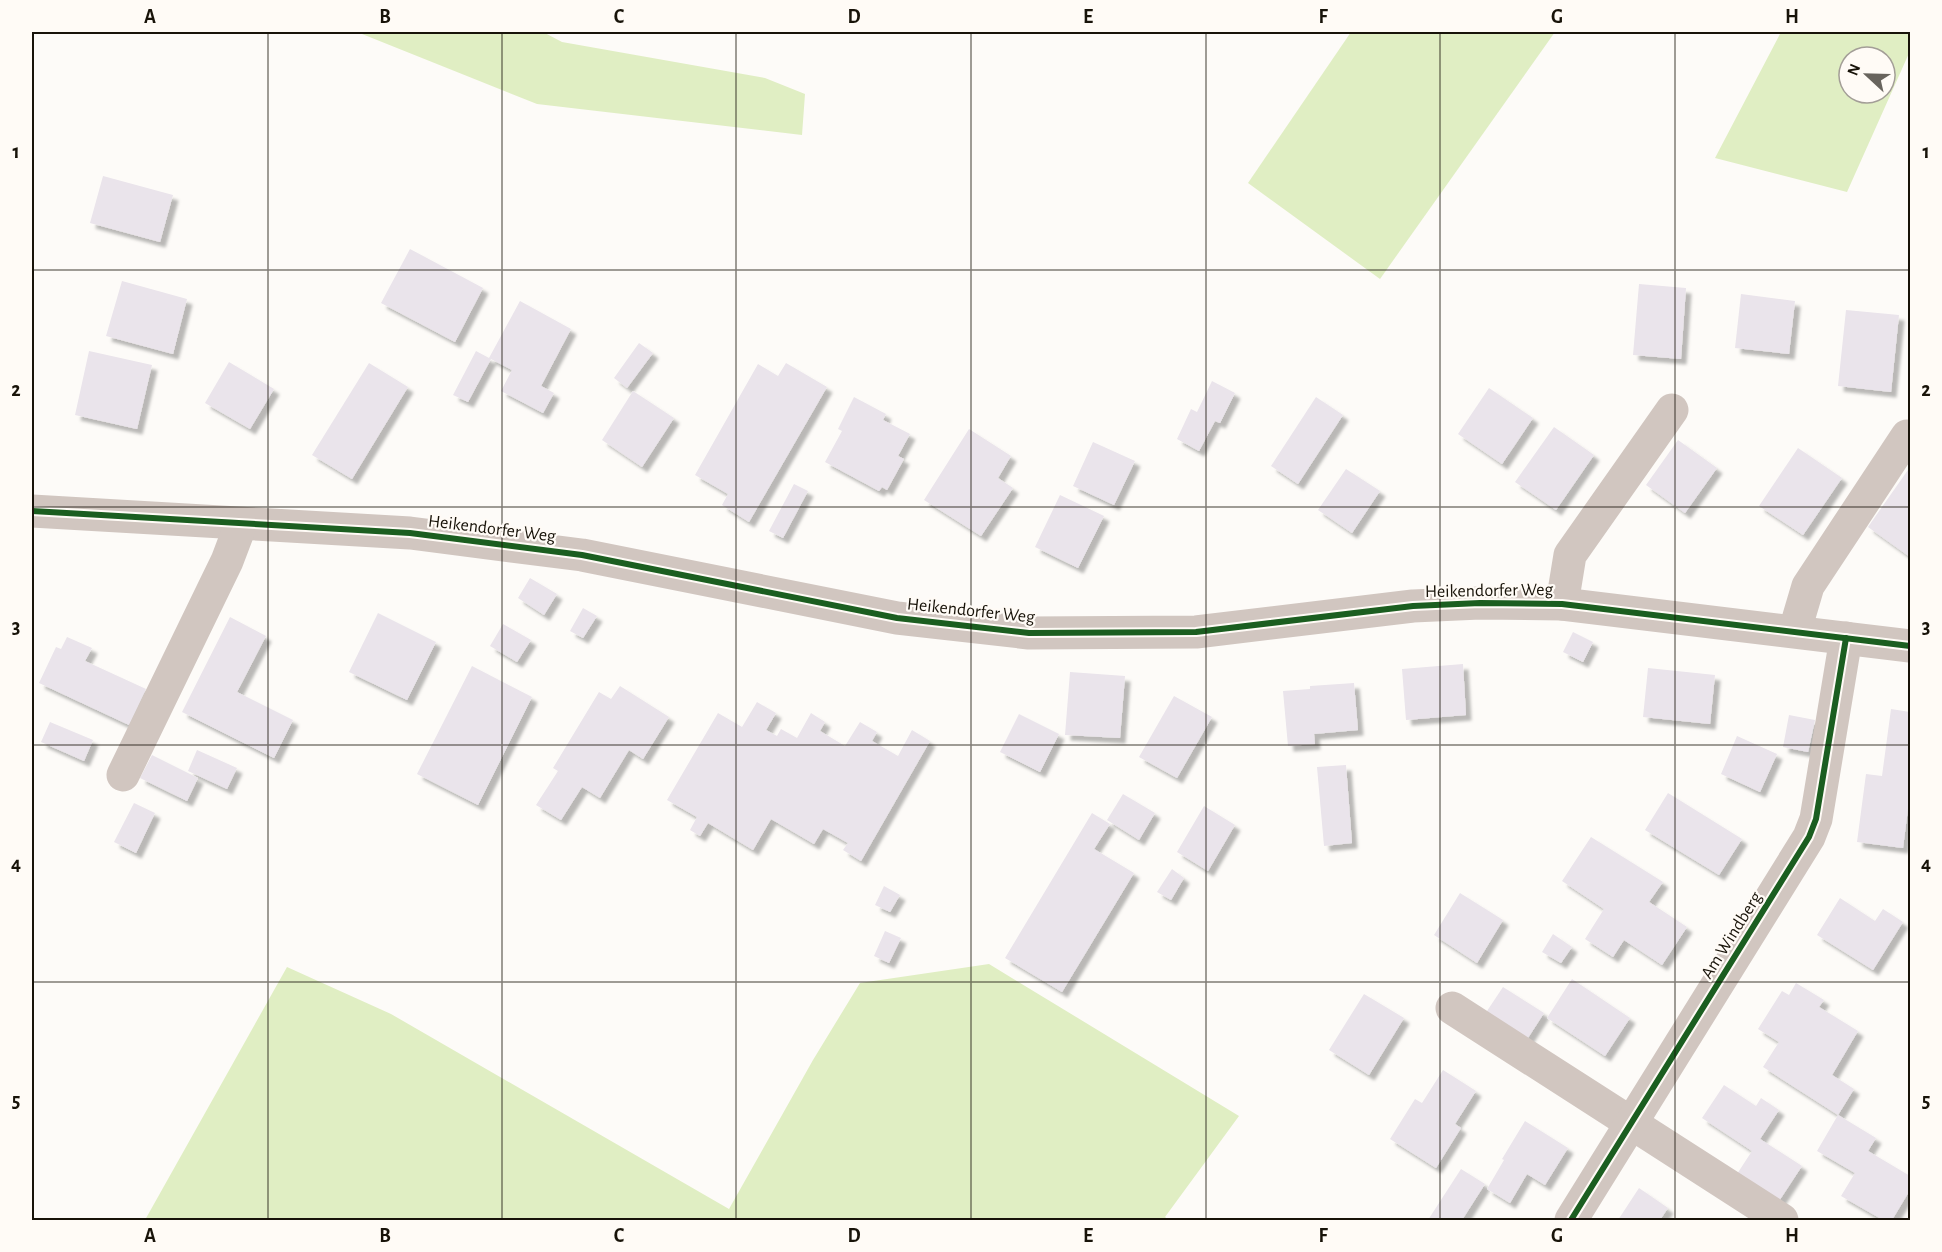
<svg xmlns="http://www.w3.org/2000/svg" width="1942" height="1252" font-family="'Alegreya Sans',sans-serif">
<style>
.green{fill:#e0eec3;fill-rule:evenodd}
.building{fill:#eae4eb;filter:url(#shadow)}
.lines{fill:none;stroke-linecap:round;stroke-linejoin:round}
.minor{stroke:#d1c6c0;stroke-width:33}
.cycleway-casing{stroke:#fffbf6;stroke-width:10}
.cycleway{stroke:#1b5e20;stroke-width:6}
.grid{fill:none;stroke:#181309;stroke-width:1.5;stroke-opacity:0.55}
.labels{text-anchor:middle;stroke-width:4.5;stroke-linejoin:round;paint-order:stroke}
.street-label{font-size:18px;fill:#181309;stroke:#fffbf6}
.neatline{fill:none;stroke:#181309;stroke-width:2}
.grid-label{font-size:20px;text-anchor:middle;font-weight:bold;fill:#181309}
</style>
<defs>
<filter id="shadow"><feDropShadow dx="5.5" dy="5.5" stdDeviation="1.5" flood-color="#0004"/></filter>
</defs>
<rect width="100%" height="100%" fill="#fdfbf8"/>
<g class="green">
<polygon points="357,32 543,32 562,42 765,78 805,94 802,135 537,104"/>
<polygon points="1351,32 1555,32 1380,279 1248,183"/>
<path d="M1781,32H1910V51L1847,192L1715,158ZM1849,57H1885V93H1849Z"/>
<polygon points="989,964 1239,1116 1165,1217 1169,1220 145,1220 287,967 391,1014 729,1209 813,1060 860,983"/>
</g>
<g class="building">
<polygon points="103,176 173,195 160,242 90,223"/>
<polygon points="410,249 483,288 455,342 381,303"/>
<polygon points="122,281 187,299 173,354 106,336"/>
<polygon points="1639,284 1686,288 1681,359 1633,355"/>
<polygon points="1741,294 1795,301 1789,354 1735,348"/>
<polygon points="520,301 571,329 541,386 554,393 543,413 501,391 512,370 491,359 468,402 453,395 476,351 489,358"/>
<polygon points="1846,310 1899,315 1891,392 1838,386"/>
<polygon points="639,343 653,353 627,388 614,378"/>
<polygon points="89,351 152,365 137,429 75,415"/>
<polygon points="229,362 274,389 250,429 205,403"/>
<polygon points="369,363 408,387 352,479 312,455"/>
<polygon points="786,363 827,387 749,522 722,505 728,494 695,475 758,364 778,376"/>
<polygon points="1212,381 1235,393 1220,423 1215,421 1199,451 1177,439 1191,409 1197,412"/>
<polygon points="1489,388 1533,418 1502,464 1458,434"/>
<polygon points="633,391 674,418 642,467 602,440"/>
<polygon points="854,397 886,414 883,420 910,434 898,456 904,459 887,490 882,487 879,491 825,462 842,431 838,429"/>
<polygon points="1316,397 1343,415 1298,484 1271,466"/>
<polygon points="1554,427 1594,455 1556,510 1515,482"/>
<polygon points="969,429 1011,456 998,478 1013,488 981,536 924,500"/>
<polygon points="1678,440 1717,468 1685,513 1646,485"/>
<polygon points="1093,442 1135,461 1114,505 1073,486"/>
<polygon points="1798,448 1842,478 1803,535 1759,506"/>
<polygon points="1910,467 1910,557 1868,527"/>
<polygon points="1346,469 1380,491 1352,533 1318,510"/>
<polygon points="794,484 808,491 783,538 769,531"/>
<polygon points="1060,495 1104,516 1078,568 1035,547"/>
<polygon points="530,578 557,594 544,615 518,598"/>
<polygon points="583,608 597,616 583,638 570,631"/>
<polygon points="378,613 436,642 407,700 349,672"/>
<polygon points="230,617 266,636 237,692 293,720 274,758 182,712"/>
<polygon points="503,624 531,640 517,662 490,646"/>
<polygon points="1573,632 1593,642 1583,662 1563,652"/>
<polygon points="67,637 92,648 85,661 146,689 129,725 39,683 56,647 61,649"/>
<polygon points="1463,664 1466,715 1406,720 1402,669"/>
<polygon points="472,666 532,697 478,805 417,774"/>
<polygon points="1648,668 1715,675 1710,724 1643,717"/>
<polygon points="1070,672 1125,676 1120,738 1065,735"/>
<polygon points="1354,683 1358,730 1314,734 1315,744 1288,746 1283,691 1310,689 1310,686"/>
<polygon points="620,686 669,717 643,759 629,750 600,798 582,787 561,820 536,805 558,771 553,768 599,692 611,699"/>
<polygon points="1174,696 1212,717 1177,778 1139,757"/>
<polygon points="757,702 776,713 766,730 777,736 781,729 797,738 811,713 825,722 820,731 845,746 860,722 877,732 872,741 898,756 912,730 930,741 861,861 843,850 848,843 823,829 814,844 771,819 753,850 708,823 700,836 690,830 697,817 667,800 718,713 742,727"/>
<polygon points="1891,709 1910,712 1910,793 1903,848 1857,842 1866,774 1882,776"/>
<polygon points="1019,714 1059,734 1040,772 1000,752"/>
<polygon points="1789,715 1815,720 1808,752 1783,747"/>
<polygon points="50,722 93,740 84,761 41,742"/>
<polygon points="1737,736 1777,754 1760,792 1721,774"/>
<polygon points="197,750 237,768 227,789 188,771"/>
<polygon points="152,755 198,778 187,801 140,778"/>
<polygon points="1346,765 1352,843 1324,846 1317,767"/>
<polygon points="1668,793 1742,839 1719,875 1645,830"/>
<polygon points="1123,794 1155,813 1139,840 1107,820"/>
<polygon points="134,803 155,813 136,853 114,842"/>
<polygon points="1204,806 1235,825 1208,871 1177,852"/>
<polygon points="1092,813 1110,824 1094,849 1134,873 1062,992 1005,958"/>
<polygon points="1591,837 1663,882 1649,902 1687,927 1662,965 1624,940 1613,957 1585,939 1604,909 1562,881"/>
<polygon points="1172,869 1184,878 1171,900 1157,892"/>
<polygon points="884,886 900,895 890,912 875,905"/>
<polygon points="1460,893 1503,920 1477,963 1434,935"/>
<polygon points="1840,898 1875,921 1883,909 1903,922 1873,970 1817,935"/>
<polygon points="885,931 901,938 889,963 874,956"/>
<polygon points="1553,934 1572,947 1561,963 1542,952"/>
<polygon points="1572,979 1630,1018 1605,1056 1547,1018"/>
<polygon points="1796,983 1824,1000 1819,1007 1858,1031 1832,1075 1854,1089 1838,1115 1763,1067 1779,1042 1758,1029 1782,991 1789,995"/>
<polygon points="1503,987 1544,1013 1526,1041 1485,1014"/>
<polygon points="1364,994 1404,1018 1369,1075 1329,1050"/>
<polygon points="1443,1070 1476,1091 1455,1124 1461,1128 1436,1168 1390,1139 1415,1099 1422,1103"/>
<polygon points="1724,1085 1756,1106 1761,1098 1779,1110 1760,1139 1802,1166 1779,1201 1737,1174 1752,1151 1702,1118"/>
<polygon points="1838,1115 1876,1138 1868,1151 1910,1176 1910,1190 1892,1220 1883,1220 1841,1196 1855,1173 1817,1151"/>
<polygon points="1525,1121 1568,1148 1545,1185 1527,1174 1510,1203 1487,1189 1504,1160 1502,1159"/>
<polygon points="1461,1169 1485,1184 1462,1220 1428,1220"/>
<polygon points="1639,1188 1668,1208 1660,1220 1618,1220"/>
</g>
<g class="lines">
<g class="minor">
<polyline points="32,511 410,533 582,555 897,618 1029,633 1196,632 1413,606 1480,603 1562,604 1910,646"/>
<polyline points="1562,604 1570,555 1672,410"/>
<polyline points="1795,630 1808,586 1907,436"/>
<polyline points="123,775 227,561 241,524"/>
<polyline points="1452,1008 1782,1220"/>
<polyline points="1571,1220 1809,837 1816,819 1846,638"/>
</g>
<defs>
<g id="cycleway">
<polyline points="32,511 410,533 582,555 897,618 1029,633 1196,632 1413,606 1480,603 1562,604 1910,646"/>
<polyline points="1571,1220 1809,837 1816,819 1846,638"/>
</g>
</defs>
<use href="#cycleway" class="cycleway-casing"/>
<use href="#cycleway" class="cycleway"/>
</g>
<path class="grid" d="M268,32V1220M502,32V1220M736,32V1220M971,32V1220M1206,32V1220M1440,32V1220M1675,32V1220M32,270H1910M32,507H1910M32,745H1910M32,982H1910"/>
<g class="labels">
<g class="street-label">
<text transform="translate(492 528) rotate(7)" y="6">Heikendorfer Weg</text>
<text transform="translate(1489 590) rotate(-1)" y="6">Heikendorfer Weg</text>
<text transform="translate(971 610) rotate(6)" y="6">Heikendorfer Weg</text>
<text transform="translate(1731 935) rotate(-58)" y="6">Am Windberg</text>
</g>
</g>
<rect width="1942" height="1252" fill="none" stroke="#fffbf6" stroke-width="66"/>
<g transform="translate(1867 75) rotate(292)"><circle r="28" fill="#fffbf6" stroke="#a39e97" stroke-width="1.5"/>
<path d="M0-4.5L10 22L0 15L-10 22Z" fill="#68645d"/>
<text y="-9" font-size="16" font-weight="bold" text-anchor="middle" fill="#181309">N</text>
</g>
<rect x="33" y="33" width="1876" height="1186" class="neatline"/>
<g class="grid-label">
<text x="150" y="23">A</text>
<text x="385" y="23">B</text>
<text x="619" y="23">C</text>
<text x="854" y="23">D</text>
<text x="1088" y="23">E</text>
<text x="1323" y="23">F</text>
<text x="1557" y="23">G</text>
<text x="1792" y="23">H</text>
<text x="16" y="158">1</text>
<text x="1926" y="158">1</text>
<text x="16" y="396">2</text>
<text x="1926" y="396">2</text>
<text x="16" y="633">3</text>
<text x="1926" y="633">3</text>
<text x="16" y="870">4</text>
<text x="1926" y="870">4</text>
<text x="16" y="1107">5</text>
<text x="1926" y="1107">5</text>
<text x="150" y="1242">A</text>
<text x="385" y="1242">B</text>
<text x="619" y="1242">C</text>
<text x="854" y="1242">D</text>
<text x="1088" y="1242">E</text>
<text x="1323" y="1242">F</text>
<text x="1557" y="1242">G</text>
<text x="1792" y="1242">H</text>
</g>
</svg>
